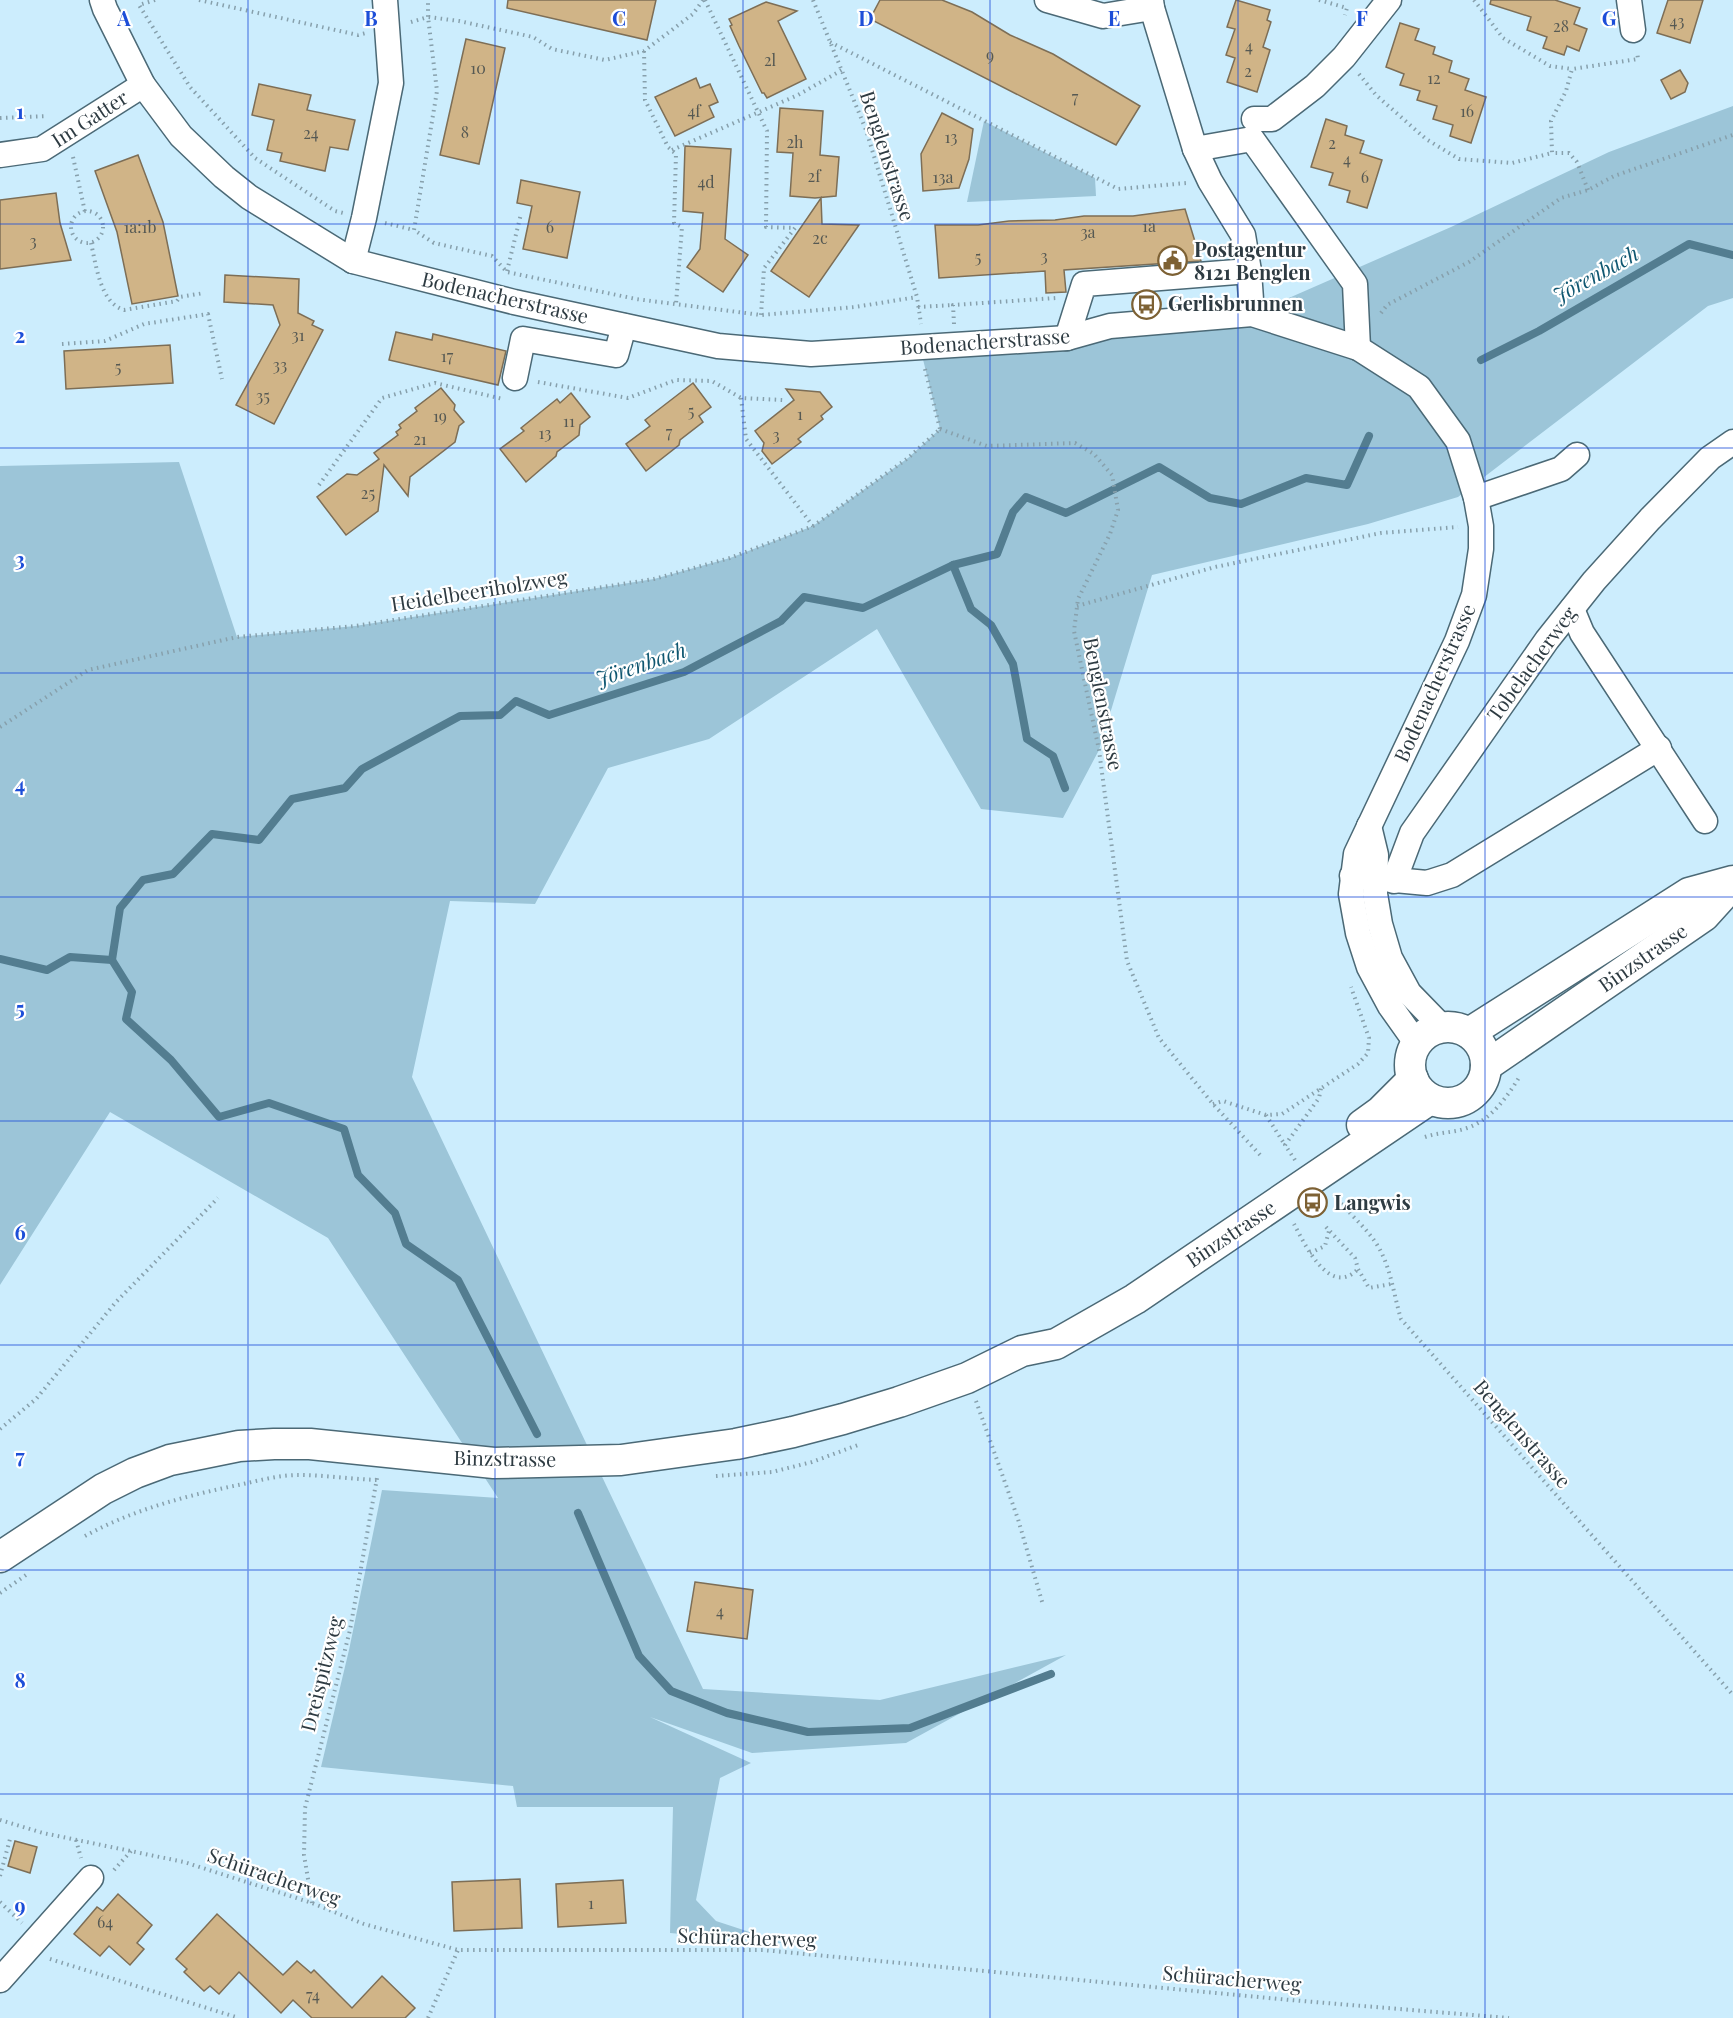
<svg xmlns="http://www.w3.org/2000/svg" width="1733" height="2018" font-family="'Playfair Display',serif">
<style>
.green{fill:#9cc5d8}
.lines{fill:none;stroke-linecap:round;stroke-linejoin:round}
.stream{stroke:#537d90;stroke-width:8}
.building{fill:#d0b487;stroke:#7d6e56;stroke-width:1.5}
.minor-casing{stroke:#4b6976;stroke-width:27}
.major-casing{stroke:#4b6976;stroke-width:33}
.path{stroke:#87a0ac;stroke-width:4;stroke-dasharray:1.5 4.5;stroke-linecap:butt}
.minor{stroke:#fff;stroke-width:24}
.major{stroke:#fff;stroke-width:30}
.grid{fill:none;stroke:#1d4ed8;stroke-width:1.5;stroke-opacity:0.55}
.labels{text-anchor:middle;stroke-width:4.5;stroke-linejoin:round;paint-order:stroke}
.number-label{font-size:16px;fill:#565953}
.street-label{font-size:20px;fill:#2e3b42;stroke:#fff}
.poi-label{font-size:20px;font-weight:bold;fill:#2e3b42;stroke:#fff;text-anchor:start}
.water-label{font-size:21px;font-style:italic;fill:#0f5771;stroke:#fff}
.grid-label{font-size:20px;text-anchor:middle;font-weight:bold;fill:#1d4ed8;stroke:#fff;stroke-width:4.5;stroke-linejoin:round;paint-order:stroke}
</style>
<rect width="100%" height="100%" fill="#ccedfd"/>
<g class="green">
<polygon points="1733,106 1733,298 1708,306 1458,497 1368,524 1152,575 1099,750 1063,818 981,809 877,629 709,739 608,768 535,904 450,901 412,1077 703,1689 880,1700 1066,1655 906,1743 752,1753 650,1717 751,1763 720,1778 696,1900 716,1921 783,1943 670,1933 673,1807 517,1807 513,1786 321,1767 349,1650 382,1490 498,1498 328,1238 110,1112 0,1285 0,466 179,462 237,637 355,626 654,579 730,558 813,526 908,458 940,429 920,347 1252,314 1451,227 1609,152"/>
<polygon points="984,121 1095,178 1096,196 967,202"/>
</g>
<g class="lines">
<g class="stream">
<polyline points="1481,360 1539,331 1689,244 1733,255"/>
<polyline points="953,565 971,609 991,625 1013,664 1027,739 1053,756 1065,788"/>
<polyline points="0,959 47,970 70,957 112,960 120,908 143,880 173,874 212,834 259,840 292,799 345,788 362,769 460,716 500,715 516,701 549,715 684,672 781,621 804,597 863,608 953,565 997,554 1013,512 1026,497 1066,513 1159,467 1210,498 1241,504 1306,478 1347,485 1369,436"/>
<polyline points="112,960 132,992 126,1019 171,1060 219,1117 269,1103 344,1129 358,1175 395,1213 406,1244 458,1280 537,1434"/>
<polyline points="578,1513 639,1656 671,1691 727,1713 808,1732 910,1728 1051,1674"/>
</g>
</g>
<g class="building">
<polygon points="508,0 656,0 647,40 507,8"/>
<polygon points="880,0 942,0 972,12 1010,35 1053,54 1140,106 1116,145 870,19"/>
<polygon points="1236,0 1270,10 1267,20 1271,22 1263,47 1270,50 1257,92 1227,82 1235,58 1226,55 1235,29 1227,27"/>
<polygon points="1491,0 1555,0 1580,8 1574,24 1587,29 1579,51 1567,46 1564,55 1543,48 1547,37 1527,30 1531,17 1490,4"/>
<polygon points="1668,0 1703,0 1690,43 1657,33"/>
<polygon points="766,2 797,11 778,21 806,79 767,98 764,93 762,93 739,46 730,26 732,25 729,19"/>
<polygon points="1400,23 1419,29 1415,40 1435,47 1433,54 1452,61 1449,72 1469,79 1465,90 1486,97 1471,143 1450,136 1453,125 1433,119 1437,106 1417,100 1420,91 1400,85 1404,74 1386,67"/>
<polygon points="466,39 505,48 479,164 440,155"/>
<polygon points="1680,70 1688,83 1685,92 1671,99 1661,80"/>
<polygon points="696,78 700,88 710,84 718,102 709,106 714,117 675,136 655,97"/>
<polygon points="259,84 311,95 307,110 355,120 348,150 330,147 325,171 280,161 282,153 267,150 274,120 252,115"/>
<polygon points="780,108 823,111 820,155 839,157 836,196 815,198 790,196 793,153 777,152"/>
<polygon points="942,113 973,129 969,159 959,188 923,191 921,154"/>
<polygon points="1326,119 1347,126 1345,135 1364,141 1360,153 1382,160 1367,208 1347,202 1350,191 1329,185 1333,173 1311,167"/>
<polygon points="685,146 731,149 725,239 748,255 723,292 687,267 700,249 703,213 683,211"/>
<polygon points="138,155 163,222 178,296 132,304 117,232 95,171"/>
<polygon points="521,180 580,192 567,258 523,249 532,206 517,203"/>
<polygon points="56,193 60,223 71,260 0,269 0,200"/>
<polygon points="821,198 822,224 859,225 809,297 771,271"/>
<polygon points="1185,209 1201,261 1064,270 1066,292 1046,293 1045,271 939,278 935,225 978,225 1009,221 1055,220 1084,216 1133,216"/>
<polygon points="225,275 299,279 298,313 314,321 312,325 323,330 274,424 236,405 280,325 273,305 224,302"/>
<polygon points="396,332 432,340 433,334 506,351 498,385 389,360"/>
<polygon points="170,345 173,383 66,389 64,351"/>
<polygon points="693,383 711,407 699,416 703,422 680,440 679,445 646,471 626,444 650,426 645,420"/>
<polygon points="441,388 455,405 454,410 464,422 459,426 455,442 410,477 408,496 384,465 378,511 346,535 317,497 347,474 357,475 379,459 374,453 398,435 396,432 401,428 399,425 417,411 415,408"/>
<polygon points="786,389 820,392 832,407 821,416 823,419 798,439 801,442 772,464 762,451 764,443 755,431 794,400"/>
<polygon points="571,393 590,417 580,425 579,435 557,452 556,456 526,482 500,449 524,431 521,428 557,399 560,403"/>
<polygon points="695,1582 753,1590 747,1639 687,1631"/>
<polygon points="15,1841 37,1847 30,1873 8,1866"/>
<polygon points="520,1879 522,1928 454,1931 452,1882"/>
<polygon points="623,1880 626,1923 558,1927 556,1884"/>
<polygon points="118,1894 152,1925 137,1943 144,1949 130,1965 109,1946 100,1956 74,1934 97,1907 103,1911"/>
<polygon points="217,1914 283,1975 297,1961 311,1973 314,1970 352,2008 382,1976 415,2008 405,2018 312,2018 293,2000 281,2013 239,1972 219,1994 210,1986 204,1991 184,1972 187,1969 176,1959"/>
</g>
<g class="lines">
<defs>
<g id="minor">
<polyline points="102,0 105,9 143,85 181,136 224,177 249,197 353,261 514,302 718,346 811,354 1067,338 1110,326 1252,314 1358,348 1419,387 1458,441 1476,498 1481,526 1481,549 1474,595 1457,641 1356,854 1351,894 1358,933 1369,967 1390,1006 1417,1044"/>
<polyline points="1047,0 1103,16 1152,8"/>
<polyline points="1151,0 1152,8 1195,149 1210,181 1243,235 1249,271 1252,314"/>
<polyline points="1629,0 1633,30"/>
<polyline points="1254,119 1272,119 1315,86 1344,57 1389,0"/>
<polyline points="1195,149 1252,139 1355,284 1358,348"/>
<polyline points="0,155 42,149 143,85"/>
<polyline points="353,261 364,218 391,83 385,0"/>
<polyline points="1067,338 1084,284 1249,271"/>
<polyline points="515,378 523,339 616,355 624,326"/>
<polyline points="1476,498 1561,469 1577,455"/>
<polyline points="1572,609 1582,633 1705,821"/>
<polyline points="1369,826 1376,855 1375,894 1380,924 1390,958 1409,993 1443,1028"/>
<polyline points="1352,876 1427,883 1452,875 1659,748"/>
<polyline points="1394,881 1412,833 1547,640 1594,581 1650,519 1710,458 1733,442"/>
<polyline points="0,1980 91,1878"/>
</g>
<g id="major">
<circle cx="1448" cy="1065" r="38"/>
<polyline points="1469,1033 1689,893 1733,881"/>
<polyline points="1486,1066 1704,916 1733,884"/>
<polyline points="1362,1125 1380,1112 1413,1079"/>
<polyline points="0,1557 103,1489 135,1473 170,1460 239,1446 274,1444 310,1444 494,1463 621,1460 736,1444 793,1432 843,1419 899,1402 967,1378 1022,1351 1056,1344 1135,1299 1430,1099"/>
</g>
</defs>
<use href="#minor" class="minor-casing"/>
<use href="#major" class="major-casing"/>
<g class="path">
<polyline points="155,0 139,5 190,87 255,158 335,211 343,213"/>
<polyline points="199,0 358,35 366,33"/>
<polyline points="703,0 693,14 644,51 605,60 552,49 533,37 459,21 428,17 437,91 414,230 434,243 492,256 507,272 636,299 761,315 855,307 917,297"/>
<polyline points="705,0 767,131 766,227 795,228 764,268 761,315"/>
<polyline points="813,0 866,130 917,297 921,324"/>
<polyline points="1319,0 1347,8 1345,15"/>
<polyline points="1474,0 1503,38 1550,66 1572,69"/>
<polyline points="411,22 428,17 428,0"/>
<polyline points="830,42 1118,189 1187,183"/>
<polyline points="644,51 645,100 668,147 676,154 674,223 682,227 676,304"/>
<polyline points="1359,74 1376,95 1426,139 1459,159 1512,163 1552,153"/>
<polyline points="0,118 47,116"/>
<polyline points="672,150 798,95 842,70"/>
<polyline points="73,157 85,212"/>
<polyline points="1588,190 1577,162 1569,153 1552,153 1551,121 1566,91 1572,69 1638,59 1637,52"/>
<circle cx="87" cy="227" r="16"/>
<polyline points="385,223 414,230"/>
<path d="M91,243C96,264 100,303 124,310L177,301L180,297L204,293"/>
<polyline points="507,271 521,214"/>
<polyline points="918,307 953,305"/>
<polyline points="1381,313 1387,305 1469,262 1561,198 1588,190 1614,176 1733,135"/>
<polyline points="954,324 953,305 1056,298"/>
<polyline points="62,344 105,341 144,324 208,314 222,379"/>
<polyline points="925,369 940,429"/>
<polyline points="538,382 628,398 676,380 712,381 741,398 783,400"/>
<polyline points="741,398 746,439 813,526"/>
<polyline points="940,429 987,446 1075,443 1094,454 1112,475 1118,510 1110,534 1078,599 1074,631 1099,750 1127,961 1159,1038 1213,1104 1262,1157"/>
<polyline points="319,485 382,398 435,383 503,399"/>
<polyline points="1077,606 1215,567 1381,533 1458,527"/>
<polyline points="0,727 88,670 237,637 355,626 654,579 730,558 813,526 908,458 940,429"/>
<polyline points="1213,1104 1223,1101 1266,1115 1282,1114 1358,1064 1368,1053 1369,1038 1351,987"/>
<polyline points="1266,1115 1285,1145"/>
<path d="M1425,1137C1439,1132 1453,1133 1467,1128C1491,1120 1507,1097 1520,1076"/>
<polyline points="1295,1160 1285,1145 1319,1098 1321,1088"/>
<path d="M1334,1194C1347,1213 1367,1227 1379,1248C1391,1269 1394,1296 1401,1319L1733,1695"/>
<path d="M1294,1224C1305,1245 1330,1298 1358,1269"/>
<polyline points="1326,1227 1355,1258 1358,1269 1369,1288 1391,1284"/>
<polyline points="1310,1253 1325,1246 1329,1231"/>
<polyline points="976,1401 1018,1519 1043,1605"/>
<polyline points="0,1429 36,1399 116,1302 218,1198"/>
<polyline points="716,1476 772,1472 812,1462 858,1445"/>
<path d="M85,1536C134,1509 189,1495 243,1484C261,1480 280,1475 298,1475C324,1475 351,1479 377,1480"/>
<polyline points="0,1593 29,1573"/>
<polyline points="0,1820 43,1833 184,1862 312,1903 364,1924 458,1950 763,1950 1290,2000 1509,2018"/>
<polyline points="76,1840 81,1858"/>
<polyline points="114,1870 131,1851"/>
<polyline points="0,1876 10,1839"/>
<polyline points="0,1902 22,1923"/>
<polyline points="312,1903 304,1855 305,1808 350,1630 377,1478"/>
<polyline points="50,1959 239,2018"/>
<polyline points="428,2018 458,1950"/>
</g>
<use href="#minor" class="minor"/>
<use href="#major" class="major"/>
</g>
<path class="grid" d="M248,0V2018M495,0V2018M743,0V2018M990,0V2018M1238,0V2018M1485,0V2018M0,224H1733M0,448H1733M0,673H1733M0,897H1733M0,1121H1733M0,1345H1733M0,1570H1733M0,1794H1733"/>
<defs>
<symbol id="civic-ring" viewBox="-11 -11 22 22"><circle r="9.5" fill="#fff" stroke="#7d6134" stroke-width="1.5"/><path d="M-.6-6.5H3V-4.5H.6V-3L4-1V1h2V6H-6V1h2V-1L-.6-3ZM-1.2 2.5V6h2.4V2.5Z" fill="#7d6134"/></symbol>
<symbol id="bus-ring" viewBox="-11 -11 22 22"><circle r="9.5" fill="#fff" stroke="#7d6134" stroke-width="1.5"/><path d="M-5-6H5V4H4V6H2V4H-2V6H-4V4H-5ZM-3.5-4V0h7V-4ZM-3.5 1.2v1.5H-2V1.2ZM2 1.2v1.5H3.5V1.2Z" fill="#7d6134"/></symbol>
</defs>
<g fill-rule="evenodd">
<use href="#civic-ring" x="1156" y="244" width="33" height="33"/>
<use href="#bus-ring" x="1130" y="288" width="33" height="33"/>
<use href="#bus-ring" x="1296" y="1186" width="33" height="33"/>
</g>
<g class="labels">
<g class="number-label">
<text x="1677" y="27">43</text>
<text x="1561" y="32">28</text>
<text x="1249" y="52">4</text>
<text x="990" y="61">9</text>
<text x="770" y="66">2l</text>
<text x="478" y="74">10</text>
<text x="1248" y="77">2</text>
<text x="1434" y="84">12</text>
<text x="1075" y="103">7</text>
<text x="694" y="117">4f</text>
<text x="1467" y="117">16</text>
<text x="465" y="138">8</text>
<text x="311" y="139">24</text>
<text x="951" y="143">13</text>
<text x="795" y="148">2h</text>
<text x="1332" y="149">2</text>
<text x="1347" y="165">4</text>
<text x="814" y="182">2f</text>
<text x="943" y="183">13a</text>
<text x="1365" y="183">6</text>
<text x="706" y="188">4d</text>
<text x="1149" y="232">1a</text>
<text x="140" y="233">1a:1b</text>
<text x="550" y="233">6</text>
<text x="1088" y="238">3a</text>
<text x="820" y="244">2c</text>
<text x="33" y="247">3</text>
<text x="1044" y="262">3</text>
<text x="978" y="263">5</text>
<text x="298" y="341">31</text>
<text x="447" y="362">17</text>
<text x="280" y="371">33</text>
<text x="118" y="373">5</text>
<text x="263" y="402">35</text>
<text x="691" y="417">5</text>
<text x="800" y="420">1</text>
<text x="440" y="422">19</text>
<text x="569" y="427">11</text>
<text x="669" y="438">7</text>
<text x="545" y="439">13</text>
<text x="776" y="441">3</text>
<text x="420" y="445">21</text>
<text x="368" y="499">25</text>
<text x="720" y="1617">4</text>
<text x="591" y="1909">1</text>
<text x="105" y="1928">64</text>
<text x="313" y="2001">74</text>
</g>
<g class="street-label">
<text transform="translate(90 119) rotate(-33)" y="7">Im Gatter</text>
<text transform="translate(887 156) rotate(72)" y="7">Benglenstrasse</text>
<text transform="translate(505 298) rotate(13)" y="7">Bodenacherstrasse</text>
<text transform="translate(985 342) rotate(-4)" y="7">Bodenacherstrasse</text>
<text transform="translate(479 591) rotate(-9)" y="7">Heidelbeeriholzweg</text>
<text transform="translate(1532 664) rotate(-54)" y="7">Tobelacherweg</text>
<text transform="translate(1435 683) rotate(-66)" y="7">Bodenacherstrasse</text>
<text transform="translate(1103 704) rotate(79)" y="7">Benglenstrasse</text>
<text transform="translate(1643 958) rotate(-35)" y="7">Binzstrasse</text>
<text transform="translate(1231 1234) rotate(-34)" y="7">Binzstrasse</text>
<text transform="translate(1522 1434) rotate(49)" y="7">Benglenstrasse</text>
<text transform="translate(505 1459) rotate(1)" y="7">Binzstrasse</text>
<text transform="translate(322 1674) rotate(-76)" y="7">Dreispitzweg</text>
<text transform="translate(274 1877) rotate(19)" y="7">Schüracherweg</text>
<text transform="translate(747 1938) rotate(2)" y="7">Schüracherweg</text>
<text transform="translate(1232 1979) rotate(5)" y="7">Schüracherweg</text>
</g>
<g class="poi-label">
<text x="1194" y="257">Postagentur<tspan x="1194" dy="23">8121 Benglen</tspan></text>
<text x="1168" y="311">Gerlisbrunnen</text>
<text x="1334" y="1210">Langwis</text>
</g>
<g class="water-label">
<text transform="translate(1596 275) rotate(-29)" y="7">Jörenbach</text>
<text transform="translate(641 665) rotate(-19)" y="7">Jörenbach</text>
</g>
</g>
<g class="grid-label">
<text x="124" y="26">A</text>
<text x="371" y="26">B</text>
<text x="619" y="26">C</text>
<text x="866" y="26">D</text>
<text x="1114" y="26">E</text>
<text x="1362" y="26">F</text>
<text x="1609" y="26">G</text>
<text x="20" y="119">1</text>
<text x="20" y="343">2</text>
<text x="20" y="567">3</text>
<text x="20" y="792">4</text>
<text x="20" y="1016">5</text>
<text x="20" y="1240">6</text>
<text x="20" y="1464">7</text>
<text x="20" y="1688">8</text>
<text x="20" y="1913">9</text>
</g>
</svg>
